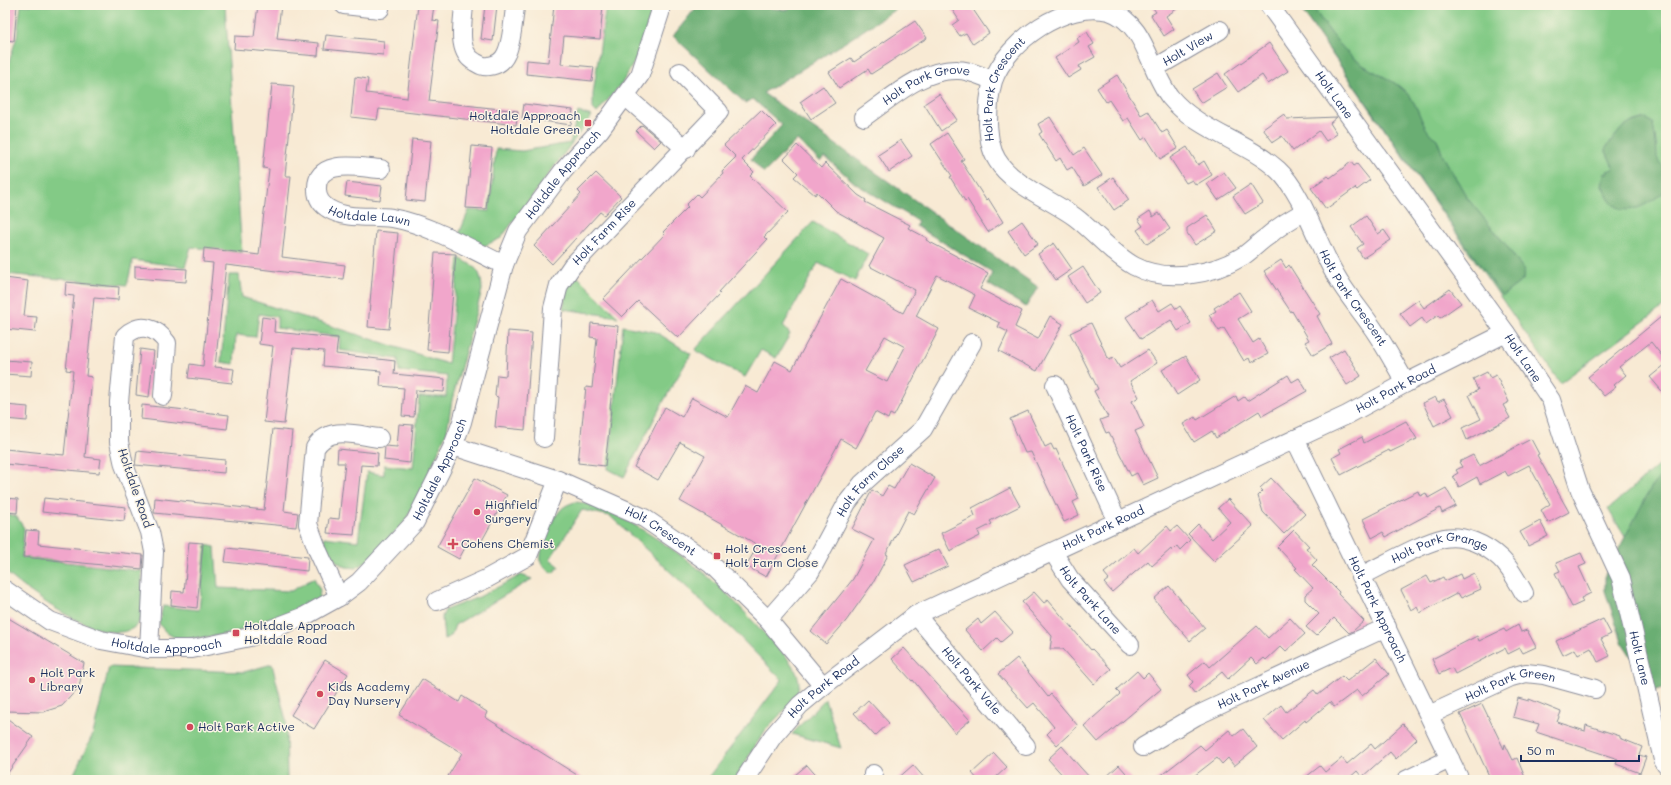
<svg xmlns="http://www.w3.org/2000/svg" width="1671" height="785" font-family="Mali,sans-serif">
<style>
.green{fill:#83ca86;stroke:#4f7c72}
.forest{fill:#6aae73;stroke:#426e68}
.building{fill:#f1a6cb;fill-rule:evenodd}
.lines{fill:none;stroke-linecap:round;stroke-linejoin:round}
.street-casing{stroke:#8a8c99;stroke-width:20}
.street{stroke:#fff;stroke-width:18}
.poi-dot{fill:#d1495b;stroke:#fcf5e5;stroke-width:1.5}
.labels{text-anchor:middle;stroke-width:3;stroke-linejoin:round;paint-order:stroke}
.street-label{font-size:12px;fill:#1b2f5e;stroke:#fcf5e5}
.poi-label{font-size:12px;fill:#1b2f5e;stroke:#fcf5e5;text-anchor:start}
</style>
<rect width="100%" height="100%" fill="#fcf5e5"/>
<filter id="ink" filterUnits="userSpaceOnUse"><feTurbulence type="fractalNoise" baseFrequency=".025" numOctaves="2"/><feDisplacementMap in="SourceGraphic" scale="8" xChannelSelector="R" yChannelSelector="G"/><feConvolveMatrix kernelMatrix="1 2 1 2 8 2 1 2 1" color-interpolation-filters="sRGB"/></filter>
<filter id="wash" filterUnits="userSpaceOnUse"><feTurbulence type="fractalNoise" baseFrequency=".012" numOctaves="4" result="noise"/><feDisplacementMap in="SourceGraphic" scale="16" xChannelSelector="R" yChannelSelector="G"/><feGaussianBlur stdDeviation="0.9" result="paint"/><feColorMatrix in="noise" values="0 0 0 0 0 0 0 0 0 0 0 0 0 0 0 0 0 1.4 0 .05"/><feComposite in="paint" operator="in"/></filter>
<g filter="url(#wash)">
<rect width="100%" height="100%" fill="#f8ead4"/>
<g class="green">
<polygon points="21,5 225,5 242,253 191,247 185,267 133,260 127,285 5,274 5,75 17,36"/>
<polygon points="606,5 654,5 636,59 622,83 597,113 593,109 593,94"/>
<polygon points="1298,5 1666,5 1666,305 1560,383"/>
<polygon points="578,112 592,116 501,238 484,246 459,234 469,210 489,211 496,149 522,151 570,143"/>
<polygon points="813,222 868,254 855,281 818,263 783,326 790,334 776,358 761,350 745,377 695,350"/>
<path d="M459,258C476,267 481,269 482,290L452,400L447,431L422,489L404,523L366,562L356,568L346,567L337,562L329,552L324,544V537L358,541L367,472L384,475V465L413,468L419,397H446L447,376L399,371L398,359L339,350L340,337L277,328V317L259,314L256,337L236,335L234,364L221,362L229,275H239L242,297L448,364Z"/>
<polygon points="576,275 618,317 563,309 567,286"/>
<polygon points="623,326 656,332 691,354 662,404 624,477 608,469"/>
<polygon points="1666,459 1666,674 1630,545 1608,509"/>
<path d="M575,502C609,502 688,558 713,581C731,596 746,614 762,631C774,643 800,667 799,685C797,704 775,717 765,731C754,747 744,764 735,780H706L782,680L732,629L610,516L582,510L550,559L559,566L553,573L546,569L541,563C539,547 549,524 559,512C563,506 569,504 575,502Z"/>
<path d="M5,514L16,516L24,528L22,557L142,571V616C125,664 25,591 5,571Z"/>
<path d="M206,545L215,547L218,588L291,591L314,578L320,590L319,600C280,619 240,635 196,638C188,638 179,640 172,636C166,633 162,629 159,623L163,606L199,610Z"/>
<polygon points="521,575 532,579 455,625 451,636 444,639 442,617 445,610 479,597"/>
<polygon points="272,664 286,720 287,780 71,780 93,734 109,667 244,672"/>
<polygon points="825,699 841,748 792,734"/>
</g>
<g class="forest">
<polygon points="698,5 745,5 787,10 794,5 902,5 838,47 763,93 1038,287 1026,307 988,284 992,272 916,226 918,221 856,184 825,157 820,161 797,140 764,173 751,159 782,125 753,99 745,103 673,36"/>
<path d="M1298,5H1311C1325,24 1338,46 1356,60C1373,74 1397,79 1411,98C1421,112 1422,131 1437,139L1443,156L1468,199L1506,245L1524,270L1523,280L1502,296Z"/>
<path d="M1646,118L1653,123C1654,131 1655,136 1656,143C1658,158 1654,158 1666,169V191C1651,201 1630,219 1613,204C1608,200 1605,191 1602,185L1604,174L1608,173L1607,171L1614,169L1605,149L1621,129L1632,122Z"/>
<polygon points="1666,469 1666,687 1654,691 1623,644 1605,591 1605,575 1652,486"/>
</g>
<g id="blocks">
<g class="building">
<polygon points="5,5 17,5 14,41 5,40"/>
<polygon points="258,5 281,5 277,39 319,43 318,56 234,49 235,36 254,37"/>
<polygon points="418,5 434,5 432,20 439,21 429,101 518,111 516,125 379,109 377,120 351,117 355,77 368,79 366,93 407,98"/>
<polygon points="485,5 497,5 493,41 481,39"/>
<polygon points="554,5 603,5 600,39 564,36 561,64 594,67 592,81 526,74 527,60 548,62"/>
<polygon points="949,5 970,5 989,33 973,44 966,33 960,36 952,25 959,20"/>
<polygon points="1151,5 1183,5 1166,16 1174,29 1164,36 1151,15 1156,12"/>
<polygon points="915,21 927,38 871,74 868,69 839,88 829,72 851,58 854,62"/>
<polygon points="1087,32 1094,44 1089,47 1095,57 1079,66 1081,70 1068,78 1055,58 1079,42 1077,38"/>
<polygon points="326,35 384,41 383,55 324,49"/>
<polygon points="1269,43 1288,71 1268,84 1262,75 1238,92 1225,74"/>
<polygon points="1218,73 1227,87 1201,103 1192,89"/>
<polygon points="1117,75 1141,115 1148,111 1162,133 1167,130 1178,148 1160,159 1146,137 1142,140 1128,118 1123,121 1109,100 1106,102 1097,88"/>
<polygon points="272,84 294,86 285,176 291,176 282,257 345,265 343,279 226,265 215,367 234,369 232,383 188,378 190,364 203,366 213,263 203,262 204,248 259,255 269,169 263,168"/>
<polygon points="823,86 835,103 811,119 800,102"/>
<polygon points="939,94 957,120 941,131 924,104"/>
<polygon points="524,104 573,110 571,125 522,118"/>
<polygon points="761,110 776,125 742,160 754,172 750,176 788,212 764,237 767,240 719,292 721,293 678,338 638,301 622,317 603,299 665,234 663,232 688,207 686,205 697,194 700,197 723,173 722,171 736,157 724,145"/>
<polygon points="1284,114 1287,119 1337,117 1330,123 1337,134 1326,141 1319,131 1293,151 1282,136 1273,142 1263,129"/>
<polygon points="1050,117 1074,155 1084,148 1102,175 1084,186 1072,167 1067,170 1060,158 1056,161 1039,134 1042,132 1038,124"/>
<polygon points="642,125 661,141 654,148 636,131"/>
<polygon points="947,133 964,159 961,161 986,200 988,198 1003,222 988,232 967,199 965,201 950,177 952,176 931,144"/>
<polygon points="412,139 431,141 425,202 406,200"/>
<polygon points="901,140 912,156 889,172 878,155"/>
<path d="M797,145L821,168L825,163L858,195L866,200L865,202L910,225L908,228L927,238L926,240L988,273L980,289L1022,311L1015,327L1038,339L1050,316L1063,324L1037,371L999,351L1008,332L998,327L1000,323L969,308L975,295L937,275L916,316L939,329L894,416L890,414L888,419L875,412L856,448L841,439L766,577L746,566L758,545L680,501L705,456L680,442L658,480L634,467L665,407L682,417L692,398L728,417L745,386L758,393L775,361L792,370L841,279L903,313L915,290L869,266L884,238L836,211L817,192L815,195L794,177L798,173L784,159ZM885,336L905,347L887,382L865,371Z"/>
<polygon points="472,146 492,148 486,209 466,208"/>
<polygon points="1187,147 1198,165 1204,161 1212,175 1196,185 1192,180 1186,183 1170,158"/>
<polygon points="1351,162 1354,166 1357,164 1370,180 1357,190 1355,188 1326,209 1311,188 1328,176 1330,178"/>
<polygon points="1224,172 1236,188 1218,200 1207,184"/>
<polygon points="596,173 621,197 604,215 600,212 552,264 534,246 581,194 578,191"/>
<polygon points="1113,177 1129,200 1114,210 1098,187"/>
<polygon points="347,182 382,186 380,200 345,196"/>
<polygon points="1251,184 1263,203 1245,214 1233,196"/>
<polygon points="1150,211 1153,217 1159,213 1170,229 1147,244 1137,230 1143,226 1138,219"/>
<polygon points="1207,215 1217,231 1195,245 1187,233 1187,228"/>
<polygon points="1366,216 1378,234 1384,230 1391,240 1363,258 1357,248 1363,244 1351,227"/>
<polygon points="1022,221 1038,244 1024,254 1008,231"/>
<polygon points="376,231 398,233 389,329 368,327"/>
<polygon points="1054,243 1072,269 1056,280 1038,254"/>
<polygon points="435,253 456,254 448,352 427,350"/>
<polygon points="1281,260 1286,268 1289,265 1315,306 1320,314 1317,316 1332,344 1313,355 1305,342 1309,340 1292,311 1291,312 1264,271"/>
<polygon points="135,266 187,269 186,282 135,278"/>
<polygon points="1083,267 1100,293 1085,303 1068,277"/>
<polygon points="5,278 28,281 24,316 37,317 35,332 5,329"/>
<polygon points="66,282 119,287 118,300 94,298 86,376 92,377 85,457 101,459 99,473 5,464 5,449 64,455 73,371 66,370 74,296 65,295"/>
<polygon points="1450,289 1461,303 1440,318 1438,315 1426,324 1422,318 1410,327 1400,313 1418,300 1424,308"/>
<polygon points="1239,292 1251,311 1238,319 1253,343 1259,339 1268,354 1251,363 1249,358 1244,361 1224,328 1219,331 1209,315 1216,311 1214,308"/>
<polygon points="1152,300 1159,311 1172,303 1176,309 1180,306 1191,323 1178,331 1171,320 1141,339 1126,317"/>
<polygon points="262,317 275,319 274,332 338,338 336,354 395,361 394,374 445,379 444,392 416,390 414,417 402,416 404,388 380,386 381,371 323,366 324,351 293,348 284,424 264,422 273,346 259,344"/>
<polygon points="1661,317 1666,323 1666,361 1651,342 1619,367 1626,375 1614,385 1616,387 1604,396 1588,377"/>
<polygon points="591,323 618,326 610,408 611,408 610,421 605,466 578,463 586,387 592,388 597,338 590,337"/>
<polygon points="1091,323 1109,360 1114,358 1120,368 1148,350 1157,363 1130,381 1139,397 1132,401 1144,427 1135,431 1158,478 1143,485 1137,473 1131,476 1109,432 1106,433 1100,420 1108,417 1094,391 1098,389 1070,333"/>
<polygon points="508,331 532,333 525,430 495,427 498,397 495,396 497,375 506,376"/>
<polygon points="140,349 154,351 149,397 136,395"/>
<polygon points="1344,349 1361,376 1347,385 1329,358"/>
<polygon points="1186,356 1200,380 1177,395 1162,370"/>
<polygon points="5,360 32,362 31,376 5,374"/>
<polygon points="1666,364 1666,396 1650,377"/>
<polygon points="1487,372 1490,378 1496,375 1509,402 1503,405 1510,418 1467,440 1462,428 1481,419 1469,395 1478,390 1473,379"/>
<polygon points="1288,375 1292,382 1299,378 1307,391 1262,416 1259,411 1216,438 1212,431 1194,442 1183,424 1195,417 1197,420 1236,396 1238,401 1244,397 1247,401"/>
<polygon points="1435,397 1438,402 1444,399 1453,416 1434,426 1423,403"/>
<polygon points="5,405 28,407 27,421 5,419"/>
<polygon points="142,405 229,415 227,429 141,419"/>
<polygon points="1028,411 1045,447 1051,444 1054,450 1056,449 1079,499 1073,502 1079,515 1064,522 1031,452 1025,453 1010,419"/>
<polygon points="1406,421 1417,439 1390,452 1389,450 1341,475 1332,458 1341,453 1339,449 1362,437 1364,443"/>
<polygon points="399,424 413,425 410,463 384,460 385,446 397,447"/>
<polygon points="273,429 292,431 284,511 298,513 296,527 154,513 155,498 264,510"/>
<polygon points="1531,439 1539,454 1537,455 1569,512 1548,523 1541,510 1550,504 1529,465 1508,476 1505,471 1480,484 1477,477 1459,487 1453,476 1458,473 1456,470 1462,467 1459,462 1473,455 1479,466"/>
<polygon points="338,449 378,453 377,466 361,465 354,535 327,533 329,518 339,519 345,463 337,463"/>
<polygon points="137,451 225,460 224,473 135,465"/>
<polygon points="909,463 935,478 914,514 908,511 886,554 888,555 873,583 846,621 826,644 811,631 853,579 874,540 852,529 872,490 882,496 888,486 894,489"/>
<polygon points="475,478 507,495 479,546 469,540 459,559 437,547"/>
<polygon points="1271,478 1305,514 1284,534 1263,512 1258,496 1263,491 1260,488"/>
<polygon points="1010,488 1020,506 990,521 992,524 978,531 980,536 950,551 941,533 975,516 972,508"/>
<polygon points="1446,488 1456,506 1442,513 1440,508 1386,537 1383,532 1372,538 1363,519 1418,491 1420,496 1426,493 1428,498"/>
<polygon points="5,498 18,499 17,513 5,512"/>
<polygon points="44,498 126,507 124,521 42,512"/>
<polygon points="1228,499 1253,526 1214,561 1188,534 1198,524 1212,539 1230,522 1218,508"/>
<polygon points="1540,521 1548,536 1528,546 1520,532"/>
<polygon points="1167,526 1171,531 1177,526 1190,540 1180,550 1177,546 1172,551 1171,549 1152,566 1148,561 1112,592 1104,583 1109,579 1104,573 1134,548 1138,553"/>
<polygon points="26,530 39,531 38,544 143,555 142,569 23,557"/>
<polygon points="1294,530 1309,546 1306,548 1317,560 1312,565 1339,592 1338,594 1364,621 1353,631 1349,633 1334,618 1316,636 1306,627 1319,614 1305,600 1305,595 1313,588 1295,569 1297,568 1277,547"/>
<polygon points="189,542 203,543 197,608 171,605 172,591 184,592"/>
<polygon points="227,548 308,557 307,571 225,562"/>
<polygon points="939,549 948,566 914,582 905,565"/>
<polygon points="1581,553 1586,564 1579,567 1591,593 1581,598 1583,602 1572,607 1555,573 1560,571 1556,563"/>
<polygon points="1474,573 1481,589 1461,598 1458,593 1420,613 1417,607 1411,610 1401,590 1427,576 1431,583 1443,577 1445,581 1460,574 1462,579"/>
<polygon points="1169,586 1205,628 1190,641 1154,599"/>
<polygon points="1034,592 1044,603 1048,600 1091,650 1092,649 1111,669 1094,684 1063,649 1050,649 1052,636 1022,602"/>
<polygon points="995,612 1013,632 1001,642 997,638 983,651 965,630 978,619 981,624"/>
<polygon points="5,616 84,663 79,687 62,706 43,712 5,711"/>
<polygon points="1290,618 1305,634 1286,651 1281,646 1266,660 1264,658 1257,664 1251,658 1228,679 1222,672 1195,694 1189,686 1193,682 1188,675 1205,661 1210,667 1257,626 1268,638"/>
<polygon points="1603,619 1611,634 1601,639 1610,656 1598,662 1591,648 1578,655 1575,649 1563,655 1556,641"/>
<polygon points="1518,625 1521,632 1527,630 1536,647 1523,653 1520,648 1508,654 1505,648 1455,674 1452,668 1439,674 1432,659 1477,636 1479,641 1504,629 1506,632"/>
<polygon points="904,648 970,720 955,733 913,680 912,681 892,659"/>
<polygon points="1017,658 1048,697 1051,694 1078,726 1057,745 1047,734 1054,727 1034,703 1028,708 998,674"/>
<polygon points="1376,658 1389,674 1362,696 1357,690 1334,707 1330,702 1306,722 1305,720 1282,740 1264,720 1281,705 1286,712 1314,690 1318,695 1342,676 1347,681"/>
<polygon points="325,660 348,674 314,729 291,715"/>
<polygon points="1137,671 1143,678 1148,673 1161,689 1098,742 1084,726 1120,694 1116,690"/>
<polygon points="422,679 459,702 462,696 487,712 485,717 585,780 455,780 448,776 462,753 399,715"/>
<polygon points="1518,698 1529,701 1529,699 1561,712 1557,722 1585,731 1586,725 1620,736 1620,738 1642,747 1639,755 1646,757 1640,773 1616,764 1618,759 1536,732 1539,724 1513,717"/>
<polygon points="868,700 889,723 875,736 854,713"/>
<polygon points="1482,704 1504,749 1505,744 1513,760 1517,758 1526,780 1491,780 1460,714"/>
<polygon points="5,717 33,737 5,777"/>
<polygon points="1403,724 1417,739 1396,759 1390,752 1362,777 1357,771 1347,780 1302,780 1320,766 1325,772 1342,758 1347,764 1371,744 1375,749"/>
<polygon points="1243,729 1257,747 1234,766 1228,758 1222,764 1217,758 1189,780 1155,780 1200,745 1205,750 1229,730 1234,736"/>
<polygon points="1062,746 1080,767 1092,780 1067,780 1048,759"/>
<polygon points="994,753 1007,767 993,780 978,780 972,773"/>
<polygon points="807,765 820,780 789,780"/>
<polygon points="913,765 926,780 896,780"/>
<polygon points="1119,765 1132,780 1103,780"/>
</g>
</g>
</g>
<g filter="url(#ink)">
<use href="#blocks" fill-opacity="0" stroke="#8a8c99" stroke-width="1"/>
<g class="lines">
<defs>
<g id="street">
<polyline points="344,5 380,9"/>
<path d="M464,5C463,23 456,52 475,62C480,65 483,67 489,66C497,65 503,61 506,54C512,43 513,21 515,8"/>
<path id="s1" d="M1269,5L1506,333L1551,400L1580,490L1621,578L1663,760L1666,765"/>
<path id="s2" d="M1155,68L1220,30"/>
<polyline points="625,96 686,149"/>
<path id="s3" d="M864,117C893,97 921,69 958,70C969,70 983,77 993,80"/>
<path id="s4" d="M381,169C361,168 315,157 317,190C317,198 322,205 329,209C347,220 372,215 392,218C431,225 468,248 504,265"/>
<path id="s5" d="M1304,212C1291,219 1279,226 1268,236C1259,242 1252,250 1243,256C1212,275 1166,283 1134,266C1112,254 1095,232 1075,217C1052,200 1012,185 997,160C990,149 989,136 988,124C988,110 989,95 993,81C1007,41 1066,0 1109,11C1146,23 1149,70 1170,97C1198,131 1246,141 1278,170C1303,193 1317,244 1335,274C1347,296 1365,315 1378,336C1388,351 1396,367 1406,383"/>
<path id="s6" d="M1055,385L1118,522"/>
<path id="s7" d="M544,438L553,308L559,285L572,266L719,112L680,72"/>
<path id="s8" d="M1295,439L1460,780"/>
<path id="s9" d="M453,446L558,480L644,518L711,564L768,620L823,686"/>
<path id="s10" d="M1053,552L1070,579L1130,645"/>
<path id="s11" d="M1361,576C1384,565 1421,543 1444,538C1463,534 1486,545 1500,558C1510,567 1517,581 1524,593"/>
<path id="s12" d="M5,590L50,621L101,640L149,649H192L250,637L303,617L339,597L359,582L415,522L453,446L462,422L504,265L518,231L563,171L600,130L640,75L660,13V5"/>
<path d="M339,597L318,551L308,524L315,448C329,425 356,435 379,438"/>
<polyline points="437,601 486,579 528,556 558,480"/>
<path id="s13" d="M916,615L1026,746"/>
<path id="s14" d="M768,620L810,572L847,503L862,484L923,429L972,343"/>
<path d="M149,649L154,552L150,532L124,465L119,442V402L125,336C140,322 156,327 167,343L163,396"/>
<path id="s15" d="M1429,715L1511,677L1526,673L1544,675L1595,689"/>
<path id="s16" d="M1143,747L1196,716L1387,627"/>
<polyline points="873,774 875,780"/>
<path id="s17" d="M744,780L773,736L800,705L823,686L916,615L1347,415L1406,383L1506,333"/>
<polyline points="1406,780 1450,759"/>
</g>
</defs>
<use href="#street" class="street-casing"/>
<use href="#street" class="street"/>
</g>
</g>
<g class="poi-dot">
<rect x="584" y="119" width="8" height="8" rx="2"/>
<circle cx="477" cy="512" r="4"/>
<path d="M451 538h4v4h4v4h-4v4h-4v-4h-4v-4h4z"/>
<rect x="713" y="552" width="8" height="8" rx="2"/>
<rect x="232" y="629" width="8" height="8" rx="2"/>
<circle cx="32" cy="680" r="4"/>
<circle cx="320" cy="694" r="4"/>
<circle cx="190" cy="727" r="4"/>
</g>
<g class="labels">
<g class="street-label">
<text dy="4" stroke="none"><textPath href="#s2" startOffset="38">Holt View</textPath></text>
<text dy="4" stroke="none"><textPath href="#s3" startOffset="72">Holt Park Grove</textPath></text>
<text dy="4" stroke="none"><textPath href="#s5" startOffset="440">Holt Park Crescent</textPath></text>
<text dy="4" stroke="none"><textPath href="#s1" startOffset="111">Holt Lane</textPath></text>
<text dy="4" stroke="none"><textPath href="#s12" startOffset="847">Holtdale Approach</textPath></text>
<text dy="4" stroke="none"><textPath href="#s4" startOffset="143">Holtdale Lawn</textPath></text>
<text dy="4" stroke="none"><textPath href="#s7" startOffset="224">Holt Farm Rise</textPath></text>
<text dy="4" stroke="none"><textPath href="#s5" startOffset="978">Holt Park Crescent</textPath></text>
<text dy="4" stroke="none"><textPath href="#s1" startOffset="435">Holt Lane</textPath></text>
<text dy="4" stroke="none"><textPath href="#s17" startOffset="771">Holt Park Road</textPath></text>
<text dy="4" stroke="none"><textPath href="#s6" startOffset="75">Holt Park Rise</textPath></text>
<text dy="4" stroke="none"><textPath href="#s12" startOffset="523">Holtdale Approach</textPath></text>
<text dy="4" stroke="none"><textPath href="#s14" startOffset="174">Holt Farm Close</textPath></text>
<text transform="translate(135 488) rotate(71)" y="4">Holtdale Road</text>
<text dy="4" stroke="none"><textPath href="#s17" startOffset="447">Holt Park Road</textPath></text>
<text dy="4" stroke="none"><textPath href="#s9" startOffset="225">Holt Crescent</textPath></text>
<text dy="4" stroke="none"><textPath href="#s11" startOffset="86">Holt Park Grange</textPath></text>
<text dy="4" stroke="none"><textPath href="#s10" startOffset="61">Holt Park Lane</textPath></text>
<text dy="4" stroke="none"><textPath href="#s8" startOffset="189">Holt Park Approach</textPath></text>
<text dy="4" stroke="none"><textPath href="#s12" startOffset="175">Holtdale Approach</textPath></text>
<text dy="4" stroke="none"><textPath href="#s1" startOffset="759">Holt Lane</textPath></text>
<text dy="4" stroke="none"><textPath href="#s13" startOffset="86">Holt Park Vale</textPath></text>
<text dy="4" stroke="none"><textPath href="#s16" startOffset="136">Holt Park Avenue</textPath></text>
<text dy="4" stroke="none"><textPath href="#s17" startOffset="123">Holt Park Road</textPath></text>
<text dy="4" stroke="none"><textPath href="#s15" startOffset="88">Holt Park Green</textPath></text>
</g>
<g class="poi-label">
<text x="580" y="120" text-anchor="end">Holtdale Approach<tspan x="580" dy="14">Holtdale Green</tspan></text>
<text x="485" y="509">Highfield<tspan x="485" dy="14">Surgery</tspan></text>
<text x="461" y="548">Cohens Chemist</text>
<text x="725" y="553">Holt Crescent<tspan x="725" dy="14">Holt Farm Close</tspan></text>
<text x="244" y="630">Holtdale Approach<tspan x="244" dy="14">Holtdale Road</tspan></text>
<text x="40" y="677">Holt Park<tspan x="40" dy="14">Library</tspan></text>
<text x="328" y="691">Kids Academy<tspan x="328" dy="14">Day Nursery</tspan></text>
<text x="198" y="731">Holt Park Active</text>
</g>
</g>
<rect width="1671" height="785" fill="none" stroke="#fcf5e5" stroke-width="20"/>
<path d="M1521 755v6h118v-6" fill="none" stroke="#1b2f5e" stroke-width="2"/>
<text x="1527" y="755" font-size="12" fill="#1b2f5e" stroke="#fcf5e5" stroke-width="3" paint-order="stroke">50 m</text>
</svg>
